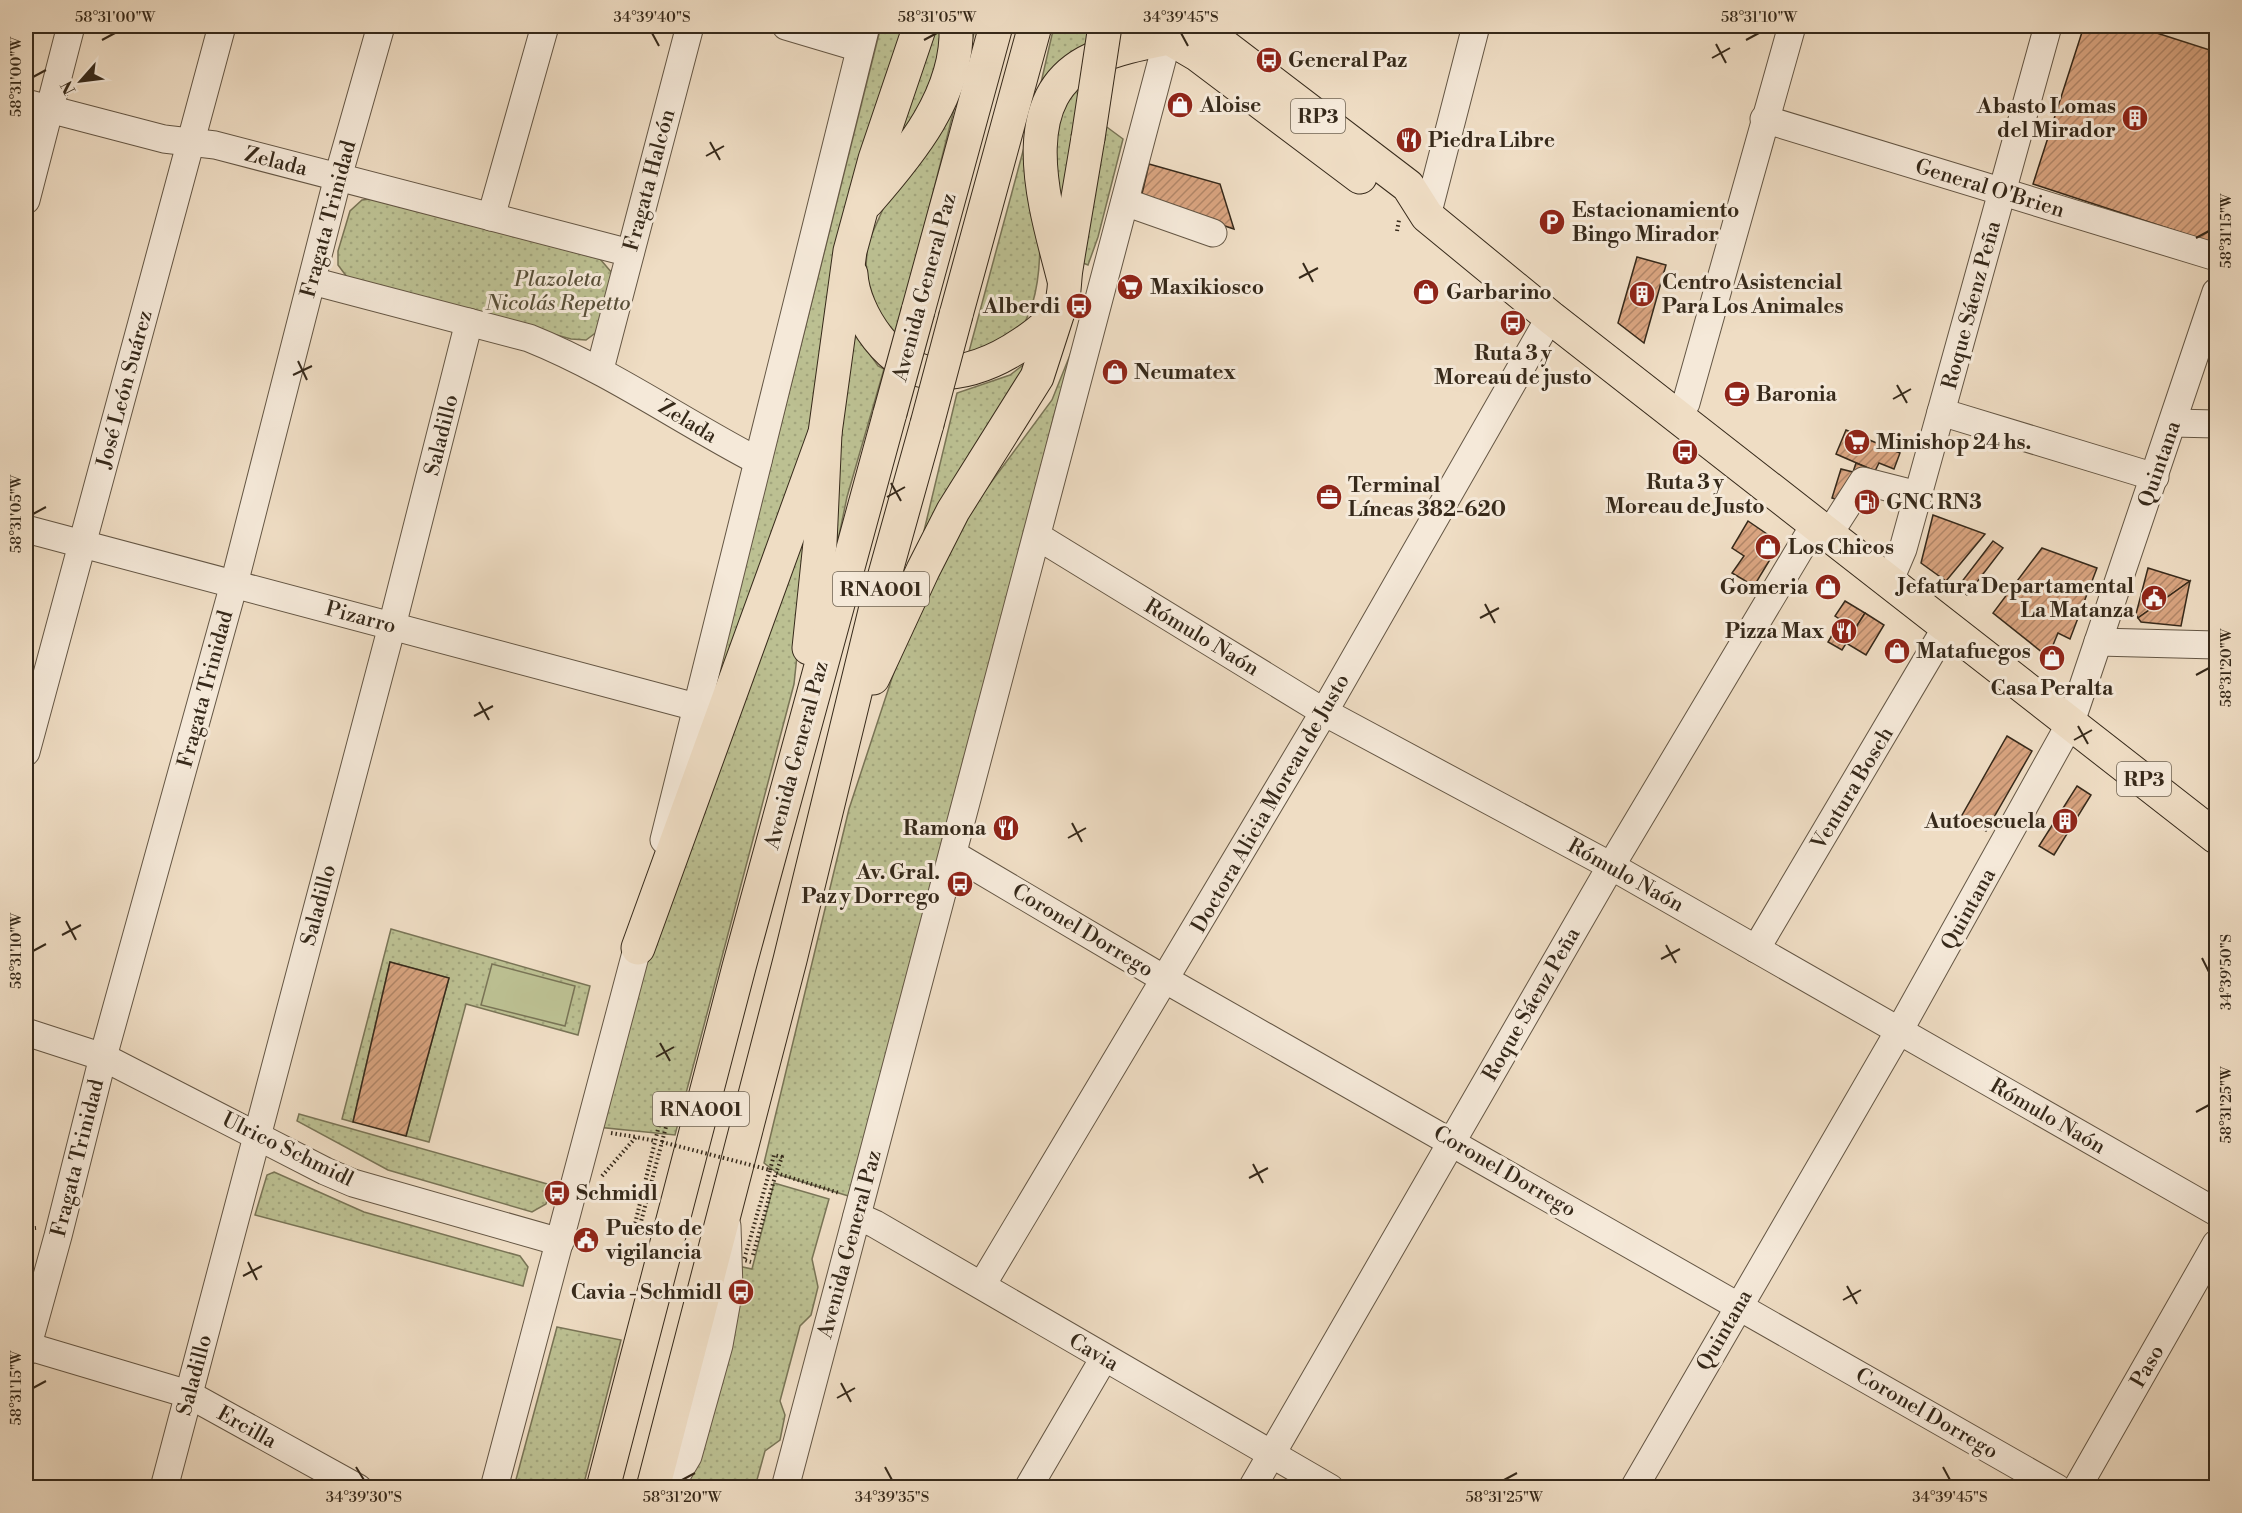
<svg xmlns="http://www.w3.org/2000/svg" width="2242" height="1513" font-family="'Libre Bodoni',serif">
<style>
.grass{fill:url(#grass-dots);stroke:#797456;stroke-width:1.5}
.pitch{fill:#bcc092;stroke:#797456;stroke-width:1.5}
.building{fill:url(#building-hatch);stroke:#36291a;stroke-width:1.5}
.lines{fill:none;stroke-linecap:round;stroke-linejoin:round}
.minor-casing{stroke:#645644;stroke-width:29}
.major-casing{stroke:#36291a;stroke-width:35}
.highway-casing{stroke:#36291a;stroke-width:35}
.path{stroke:#36291a;stroke-width:4;stroke-dasharray:1.5 3;stroke-linecap:butt}
.minor{stroke:#f5e9d9;stroke-width:27}
.major{stroke:#efddc4;stroke-width:33}
.highway{stroke:#efddc4;stroke-width:33}
.major-bridge-casing{stroke:#36291a;stroke-width:35;stroke-linecap:butt}
.highway-bridge-casing{stroke:#36291a;stroke-width:35;stroke-linecap:butt}
.path-bridge{stroke:#36291a;stroke-width:4;stroke-dasharray:1.5 3;stroke-linecap:butt}
.major-bridge{stroke:#efddc4;stroke-width:33}
.highway-bridge{stroke:#efddc4;stroke-width:33}
.ticks{fill:none;stroke:#36291a;stroke-width:2}
.labels{text-anchor:middle;stroke-width:6;stroke-linejoin:round;paint-order:stroke}
.shield{fill:#f5e9d9;stroke:#6f6353;stroke-width:1.5}
.shield-label{font-size:20px;font-weight:bold;fill:#36291a}
.poi-label{font-size:21px;font-weight:bold;fill:#36291a;stroke:#f5e9d9;text-anchor:start}
.street-label{font-size:21px;fill:#36291a;stroke:#f5e9d9}
.park-label{font-size:21px;font-style:italic;fill:#584f38;stroke:#f5e9d9}
.neatline{fill:none;stroke:#36291a;stroke-width:2}
.ticks-label{font-size:15px;text-anchor:middle;fill:#36291a}
</style>
<defs>
<pattern id="grass-dots" width="8" height="8" patternUnits="userSpaceOnUse" patternTransform="scale(1.5)"><rect width="8" height="8" fill="#bcc092"/><path d="M2 2h.1M6 6h.1" fill="none" stroke="#a2a57d" stroke-width="1.8" stroke-linecap="round"/></pattern>
<pattern id="building-hatch" width="6" height="6" patternUnits="userSpaceOnUse" patternTransform="scale(1.5)"><rect width="6" height="6" fill="#d9a480"/><path d="M-1 1l2-2M0 6l6-6M5 7l2-2" fill="none" stroke="#b18668"/></pattern>
</defs>
<rect width="100%" height="100%" fill="#efddc4"/>
<filter id="stains"><feTurbulence type="fractalNoise" baseFrequency=".00333" numOctaves="4"/><feColorMatrix values="0 0 0 0 .2 0 0 0 0 .09 0 0 0 0 .02 0 0 0 .5 -.17"/></filter>
<radialGradient id="worn" r=".72"><stop offset=".6" stop-color="#630" stop-opacity="0"/><stop offset="1" stop-color="#630" stop-opacity=".3"/></radialGradient>
<g class="grass">
<polygon points="881,26 908,26 804,465 704,731"/>
<polygon points="935,26 948,26 944,64 891,163"/>
<path d="M964,26H976C947,131 924,237 893,342C868,299 862,294 868,243Z"/>
<polygon points="1054,26 1092,26 1087,50 1035,109"/>
<polygon points="1083,76 1058,231 1051,127"/>
<polygon points="1100,122 1123,139 1098,237 1088,265 1083,263"/>
<path d="M1029,129C1035,187 1058,297 1010,342C1000,350 979,354 967,359Z"/>
<polygon points="370,199 600,259 612,273 598,331 586,340 571,339 347,277 338,265 338,251 350,211 362,200"/>
<polygon points="853,330 878,366 884,369 847,497 836,550 831,500"/>
<polygon points="1076,340 1055,412 855,1198 780,1175 764,1163 849,809 893,675 929,581 978,500 1052,400"/>
<polygon points="1023,365 1023,371 929,534 924,531 957,393 1010,375"/>
<polygon points="815,486 794,684 675,1135 597,1127 645,950"/>
<polygon points="391,929 590,986 578,1035 466,1004 429,1142 406,1136 449,978 390,962 353,1122 342,1119"/>
<polygon points="299,1114 551,1185 546,1204 532,1212 388,1170 297,1121"/>
<polygon points="274,1172 364,1212 520,1256 528,1267 523,1286 255,1215 267,1175"/>
<polygon points="774,1183 829,1199 812,1259 818,1287 811,1315 800,1326 780,1401 785,1415 780,1440 765,1451 755,1487 685,1488 738,1266 752,1269"/>
<polygon points="557,1327 621,1340 583,1487 514,1487"/>
</g>
<polygon class="pitch" points="492,964 575,986 565,1026 481,1005"/>
<g class="building">
<polygon points="2084,26 2135,26 2216,52 2216,244 2033,184"/>
<polygon points="1149,164 1220,184 1234,229 1141,198"/>
<polygon points="1637,257 1666,265 1644,343 1618,323"/>
<polygon points="1846,430 1900,453 1894,469 1879,463 1875,471 1836,454"/>
<polygon points="1856,463 1875,471 1884,481 1875,511 1832,498 1841,469 1853,472"/>
<polygon points="1933,515 1985,534 1946,581 1921,563"/>
<polygon points="1748,521 1780,543 1754,586 1732,573 1744,556 1732,548"/>
<polygon points="1993,541 2003,548 1967,595 1957,588"/>
<polygon points="2042,548 2097,568 2070,639 2058,633 2048,657 1993,613"/>
<polygon points="2148,568 2190,581 2138,618 2136,614"/>
<polygon points="2190,581 2181,626 2141,622 2138,618"/>
<polygon points="1845,601 1865,613 1842,650 1828,642 1841,620 1835,616"/>
<polygon points="1865,613 1884,625 1866,655 1846,643"/>
<polygon points="2007,736 2032,751 1986,831 1961,817"/>
<polygon points="2077,786 2091,795 2054,855 2039,846"/>
<polygon points="390,962 449,978 406,1136 353,1122"/>
</g>
<g class="lines">
<defs>
<g id="minor">
<polyline points="786,26 860,48"/>
<polyline points="26,103 164,139 215,145 630,253"/>
<polyline points="1764,119 2216,257"/>
<polyline points="26,200 71,26"/>
<polyline points="1125,202 1213,233"/>
<polyline points="1427,216 1476,26"/>
<polyline points="491,217 545,26"/>
<path d="M312,281L529,338C611,371 681,421 758,461"/>
<polyline points="600,369 690,26"/>
<polyline points="1941,412 2155,477"/>
<polyline points="1679,416 1686,403 1792,26"/>
<polyline points="2173,423 2216,424"/>
<polyline points="26,529 696,707"/>
<polyline points="1829,534 1863,481 1918,495"/>
<polyline points="1037,536 1324,712 1611,866 2216,1212"/>
<polyline points="1889,582 1903,549 2048,26"/>
<polyline points="2098,642 2216,645"/>
<polyline points="26,752 222,26"/>
<polyline points="664,840 866,26"/>
<polyline points="953,854 1166,980 2057,1488"/>
<polyline points="1756,949 1947,626"/>
<polyline points="26,1032 103,1057 325,1171 353,1183 560,1242"/>
<polyline points="857,1216 875,1224 1330,1488"/>
<polyline points="982,1285 1324,712 1550,317"/>
<polyline points="27,1346 188,1394 358,1488"/>
<polyline points="26,1352 58,1236 103,1057 234,584 338,177 381,26"/>
<polyline points="164,1488 392,626 469,322"/>
<polyline points="494,1488 642,930"/>
<polyline points="669,1488 688,1456 719,1345 729,1289 727,1226"/>
<polyline points="785,1488 1171,26"/>
<polyline points="1028,1488 1104,1358"/>
<polyline points="1252,1488 1611,866 1815,524"/>
<polyline points="1634,1488 1899,1031 2071,722 2216,292"/>
<polyline points="2077,1488 2216,1244"/>
</g>
<g id="major">
<path d="M867,202C910,153 959,94 956,26"/>
<path d="M851,274C853,313 892,373 937,373C968,373 997,361 1022,344C1034,336 1052,322 1059,310C1065,299 1064,281 1066,269C1073,225 1081,181 1088,138"/>
<polyline points="638,948 825,433 850,251 875,159 920,26"/>
</g>
<g id="highway">
<polyline points="1198,26 1408,186 1427,216 1550,317 2216,837"/>
<path d="M1064,280C1047,212 1008,98 1093,59C1117,48 1144,43 1169,38L1198,55L1360,177"/>
<polyline points="918,311 996,26"/>
<polyline points="956,315 1035,26"/>
<polyline points="809,648 820,543 825,433"/>
<polyline points="873,678 923,570 953,511 1037,377 1059,309"/>
<polyline points="603,1488 739,967 890,413"/>
<polyline points="653,1488 790,960 877,603 927,424"/>
</g>
</defs>
<use href="#minor" class="minor-casing"/>
<use href="#major" class="major-casing"/>
<use href="#highway" class="highway-casing"/>
<g class="path">
<polyline points="1397,231 1399,220"/>
<polyline points="611,1133 636,1137"/>
<polyline points="770,1170 774,1155 782,1157 776,1173"/>
<polyline points="602,1176 636,1137 655,1141"/>
<polyline points="26,1229 36,1228"/>
<polyline points="633,1232 660,1121 667,1123 662,1142"/>
<polyline points="753,1255 776,1173 839,1193"/>
</g>
<use href="#minor" class="minor"/>
<use href="#major" class="major"/>
<use href="#highway" class="highway"/>
<defs>
<polyline id="major-bridge" points="1088,138 1105,26"/>
<g id="highway-bridge">
<polyline points="890,413 918,311"/>
<polyline points="927,424 956,315"/>
</g>
</defs>
<use href="#major-bridge" class="major-bridge-casing"/>
<use href="#highway-bridge" class="highway-bridge-casing"/>
<polyline class="path-bridge" points="633,1232 638,1233 662,1142 770,1170 744,1260 751,1262"/>
<use href="#major-bridge" class="major-bridge"/>
<use href="#highway-bridge" class="highway-bridge"/>
</g>
<path class="ticks" d="M652,33L659,46M1181,33L1188,46M102,40L115,33M924,40L937,33M1746,40L1759,33M1716,44L1726,63M1712,58L1730,48M33,77L46,70M710,142L720,160M706,156L724,146M2196,238L2209,231M1303,263L1313,282M1299,278L1318,268M298,361L307,380M293,375L312,366M1897,385L1907,403M1893,399L1911,389M891,483L901,501M887,497L905,487M33,514L46,507M1485,604L1495,623M1480,618L1499,608M2196,675L2209,668M479,702L489,720M474,716L493,706M2078,726L2088,744M2074,740L2092,730M1072,823L1082,842M1068,838L1086,828M66,921L76,940M62,935L81,925M1666,945L1676,963M33,951L46,944M2202,958L2209,972M1661,959L1680,949M660,1043L670,1061M656,1057L674,1047M2196,1112L2209,1105M1253,1164L1263,1183M1249,1178L1268,1168M248,1262L257,1280M243,1276L262,1266M1847,1286L1857,1304M1843,1300L1861,1290M841,1383L851,1402M33,1388L46,1381M837,1398L855,1388M356,1467L364,1480M885,1467L892,1480M1943,1467L1950,1480M682,1480L695,1473M1504,1480L1517,1473"/>
<defs>
<symbol id="bus-disc" viewBox="-11 -11 22 22"><circle r="9.5" fill="#8f2418" stroke="#f5e9d9"/><path d="M-5-6H5V4H4V6H2V4H-2V6H-4V4H-5ZM-3.5-4V0h7V-4ZM-3.5 1.2v1.5H-2V1.2ZM2 1.2v1.5H3.5V1.2Z" fill="#fff"/></symbol>
<symbol id="shop-disc" viewBox="-11 -11 22 22"><circle r="9.5" fill="#8f2418" stroke="#f5e9d9"/><path d="M-5-2.5h2.3a2.7 3.5 0 0 1 5.4 0H5L5.5 6h-11ZM-1.5-2.5h3a1.5 2.3 0 0 0-3 0Z" fill="#fff"/></symbol>
<symbol id="building-disc" viewBox="-11 -11 22 22"><circle r="9.5" fill="#8f2418" stroke="#f5e9d9"/><path d="M-4-6H4V6H1V3H-1V6H-4ZM-2.5-4.3h1.7v1.8h-1.7ZM.8-4.3h1.7v1.8H.8ZM-2.5-1h1.7V.8h-1.7ZM.8-1h1.7V.8H.8Z" fill="#fff"/></symbol>
<symbol id="restaurant-disc" viewBox="-11 -11 22 22"><circle r="9.5" fill="#8f2418" stroke="#f5e9d9"/><path d="M-5-6h1v4h1v-4h1v4h1v-4h1v5L-1.5 .5V6h-2V.5L-5-1ZM5-6V6H3V1.5H1.5Q1.5-4 5-6Z" fill="#fff"/></symbol>
<symbol id="parking-disc" viewBox="-11 -11 22 22"><circle r="9.5" fill="#8f2418" stroke="#f5e9d9"/><path d="M-3.5-5.5H1a3.5 3.5 0 0 1 0 7H-1V5.5H-3.5ZM-1-3.4V-.6H.8a1.4 1.4 0 0 0 0-2.8Z" fill="#fff"/></symbol>
<symbol id="supermarket-disc" viewBox="-11 -11 22 22"><circle r="9.5" fill="#8f2418" stroke="#f5e9d9"/><path d="M-6-5.5h2.5l.6 2H6L4.5 2H-2.5L-4.4-4H-6ZM-1.5 3.2a1.3 1.3 0 1 0 .1 0ZM3 3.2a1.3 1.3 0 1 0 .1 0Z" fill="#fff"/></symbol>
<symbol id="cafe-disc" viewBox="-11 -11 22 22"><circle r="9.5" fill="#8f2418" stroke="#f5e9d9"/><path d="M-5.5-4.5H6V0H3Q3 3.5 0 3.5H-2.5Q-5.5 3.5-5.5 0ZM3-3.2v2h1.7v-2ZM-6 4.5H4V6H-6Z" fill="#fff"/></symbol>
<symbol id="office-disc" viewBox="-11 -11 22 22"><circle r="9.5" fill="#8f2418" stroke="#f5e9d9"/><path d="M-6-3h4V-5.5h4V-3h4V5H-6ZM-1-4.5V-3h2v-1.5ZM-6 0V1H6V0Z" fill="#fff"/></symbol>
<symbol id="fuel-disc" viewBox="-11 -11 22 22"><circle r="9.5" fill="#8f2418" stroke="#f5e9d9"/><path d="M-5.5-6h7V0h2V4h1.3V-2.5L3-4.5l.8-.8L6-3V5H2.5V1h-1V6h-7ZM-4.2-4.7v3.2H.2V-4.7Z" fill="#fff"/></symbol>
<symbol id="civic-disc" viewBox="-11 -11 22 22"><circle r="9.5" fill="#8f2418" stroke="#f5e9d9"/><path d="M-.6-6.5H3V-4.5H.6V-3L4-1V1h2V6H-6V1h2V-1L-.6-3ZM-1.2 2.5V6h2.4V2.5Z" fill="#fff"/></symbol>
</defs>
<g fill-rule="evenodd">
<use href="#bus-disc" x="1254" y="45" width="30" height="30"/>
<use href="#shop-disc" x="1165" y="90" width="30" height="30"/>
<use href="#building-disc" x="2120" y="103" width="30" height="30"/>
<use href="#restaurant-disc" x="1394" y="125" width="30" height="30"/>
<use href="#parking-disc" x="1537" y="207" width="30" height="30"/>
<use href="#supermarket-disc" x="1115" y="272" width="30" height="30"/>
<use href="#shop-disc" x="1411" y="277" width="30" height="30"/>
<use href="#building-disc" x="1627" y="279" width="30" height="30"/>
<use href="#bus-disc" x="1064" y="291" width="30" height="30"/>
<use href="#bus-disc" x="1498" y="308" width="30" height="30"/>
<use href="#shop-disc" x="1100" y="357" width="30" height="30"/>
<use href="#cafe-disc" x="1722" y="379" width="30" height="30"/>
<use href="#supermarket-disc" x="1842" y="427" width="30" height="30"/>
<use href="#bus-disc" x="1670" y="437" width="30" height="30"/>
<use href="#office-disc" x="1314" y="482" width="30" height="30"/>
<use href="#fuel-disc" x="1852" y="487" width="30" height="30"/>
<use href="#shop-disc" x="1753" y="532" width="30" height="30"/>
<use href="#shop-disc" x="1813" y="572" width="30" height="30"/>
<use href="#civic-disc" x="2139" y="583" width="30" height="30"/>
<use href="#restaurant-disc" x="1829" y="616" width="30" height="30"/>
<use href="#shop-disc" x="1882" y="636" width="30" height="30"/>
<use href="#shop-disc" x="2037" y="643" width="30" height="30"/>
<use href="#building-disc" x="2050" y="806" width="30" height="30"/>
<use href="#restaurant-disc" x="991" y="813" width="30" height="30"/>
<use href="#bus-disc" x="945" y="869" width="30" height="30"/>
<use href="#bus-disc" x="542" y="1178" width="30" height="30"/>
<use href="#civic-disc" x="571" y="1225" width="30" height="30"/>
<use href="#bus-disc" x="726" y="1277" width="30" height="30"/>
</g>
<g class="labels">
<g class="shield">
<rect x="1291" y="99" width="54" height="34" rx="4.5"/>
<rect x="833" y="572" width="96" height="34" rx="4.5"/>
<rect x="2117" y="762" width="54" height="34" rx="4.5"/>
<rect x="653" y="1092" width="96" height="34" rx="4.5"/>
</g>
<g class="shield-label">
<text x="1318" y="123">RP3</text>
<text x="881" y="596">RNA001</text>
<text x="2144" y="786">RP3</text>
<text x="701" y="1116">RNA001</text>
</g>
<g class="poi-label">
<text x="1288" y="67">General Paz</text>
<text x="1200" y="112">Aloise</text>
<text x="2116" y="113" text-anchor="end">Abasto Lomas<tspan x="2116" dy="24">del Mirador</tspan></text>
<text x="1428" y="147">Piedra Libre</text>
<text x="1572" y="217">Estacionamiento<tspan x="1572" dy="24">Bingo Mirador</tspan></text>
<text x="1662" y="289">Centro Asistencial<tspan x="1662" dy="24">Para Los Animales</tspan></text>
<text x="1150" y="294">Maxikiosco</text>
<text x="1446" y="299">Garbarino</text>
<text x="1060" y="313" text-anchor="end">Alberdi</text>
<text x="1513" y="360" text-anchor="middle">Ruta 3 y<tspan x="1513" dy="24">Moreau de justo</tspan></text>
<text x="1134" y="379">Neumatex</text>
<text x="1756" y="401">Baronia</text>
<text x="1876" y="449">Minishop 24 hs.</text>
<text x="1685" y="489" text-anchor="middle">Ruta 3 y<tspan x="1685" dy="24">Moreau de Justo</tspan></text>
<text x="1348" y="492">Terminal<tspan x="1348" dy="24">Líneas 382-620</tspan></text>
<text x="1886" y="509">GNC RN3</text>
<text x="1788" y="554">Los Chicos</text>
<text x="2134" y="593" text-anchor="end">Jefatura Departamental<tspan x="2134" dy="24">La Matanza</tspan></text>
<text x="1808" y="594" text-anchor="end">Gomeria</text>
<text x="1824" y="638" text-anchor="end">Pizza Max</text>
<text x="1916" y="658">Matafuegos</text>
<text x="2052" y="695" text-anchor="middle">Casa Peralta</text>
<text x="2046" y="828" text-anchor="end">Autoescuela</text>
<text x="986" y="835" text-anchor="end">Ramona</text>
<text x="940" y="879" text-anchor="end">Av. Gral.<tspan x="940" dy="24">Paz y Dorrego</tspan></text>
<text x="576" y="1200">Schmidl</text>
<text x="606" y="1235">Puesto de<tspan x="606" dy="24">vigilancia</tspan></text>
<text x="722" y="1299" text-anchor="end">Cavia - Schmidl</text>
</g>
<g class="street-label">
<text transform="translate(276 161) rotate(14)" y="7">Zelada</text>
<text transform="translate(649 180) rotate(-75)" y="7">Fragata Halcón</text>
<text transform="translate(1990 188) rotate(17)" y="7">General O'Brien</text>
<text transform="translate(328 219) rotate(-75)" y="7">Fragata Trinidad</text>
<text transform="translate(924 287) rotate(-75)" y="7">Avenida General Paz</text>
<text transform="translate(1971 305) rotate(-75)" y="7">Roque Sáenz Peña</text>
<text transform="translate(124 389) rotate(-75)" y="7">José León Suárez</text>
<text transform="translate(688 421) rotate(31)" y="7">Zelada</text>
<text transform="translate(441 435) rotate(-76)" y="7">Saladillo</text>
<text transform="translate(2159 464) rotate(-71)" y="7">Quintana</text>
<text transform="translate(361 617) rotate(15)" y="7">Pizarro</text>
<text transform="translate(1202 637) rotate(31)" y="7">Rómulo Naón</text>
<text transform="translate(205 689) rotate(-75)" y="7">Fragata Trinidad</text>
<text transform="translate(796 755) rotate(-75)" y="7">Avenida General Paz</text>
<text transform="translate(1852 788) rotate(-59)" y="7">Ventura Bosch</text>
<text transform="translate(1270 803) rotate(-60)" y="7">Doctora Alicia Moreau de Justo</text>
<text transform="translate(1626 875) rotate(29)" y="7">Rómulo Naón</text>
<text transform="translate(318 905) rotate(-75)" y="7">Saladillo</text>
<text transform="translate(1968 909) rotate(-61)" y="7">Quintana</text>
<text transform="translate(1083 930) rotate(31)" y="7">Coronel Dorrego</text>
<text transform="translate(1531 1004) rotate(-60)" y="7">Roque Sáenz Peña</text>
<text transform="translate(2048 1116) rotate(30)" y="7">Rómulo Naón</text>
<text transform="translate(288 1149) rotate(26)" y="7">Ulrico Schmidl</text>
<text transform="translate(77 1158) rotate(-76)" y="7">Fragata Trinidad</text>
<text transform="translate(1505 1171) rotate(30)" y="7">Coronel Dorrego</text>
<text transform="translate(849 1244) rotate(-75)" y="7">Avenida General Paz</text>
<text transform="translate(1724 1330) rotate(-60)" y="7">Quintana</text>
<text transform="translate(1094 1352) rotate(30)" y="7">Cavia</text>
<text transform="translate(2147 1366) rotate(-60)" y="7">Paso</text>
<text transform="translate(194 1375) rotate(-75)" y="7">Saladillo</text>
<text transform="translate(1927 1413) rotate(30)" y="7">Coronel Dorrego</text>
<text transform="translate(247 1427) rotate(29)" y="7">Ercilla</text>
</g>
<g class="park-label">
<text x="558" y="286">Plazoleta<tspan x="558" dy="24">Nicolás Repetto</tspan></text>
</g>
</g>
<rect width="2242" height="1513" fill="none" stroke="#efddc4" stroke-width="66"/>
<g transform="translate(81 81) rotate(242)" stroke="#f5e9d9" stroke-width="4.5" paint-order="stroke">
<path d="M0-4.5L10 22L0 15L-10 22Z" fill="#36291a"/>
<text y="-9" font-size="16" font-weight="bold" text-anchor="middle" fill="#36291a">N</text>
</g>
<rect x="33" y="33" width="2176" height="1447" class="neatline"/>
<g class="ticks-label">
<text x="115" y="22">58°31'00"W</text>
<text x="652" y="22">34°39'40"S</text>
<text x="937" y="22">58°31'05"W</text>
<text x="1181" y="22">34°39'45"S</text>
<text x="1759" y="22">58°31'10"W</text>
<text transform="translate(16 77) rotate(-90)" y="5">58°31'00"W</text>
<text transform="translate(2226 231) rotate(-90)" y="5">58°31'15"W</text>
<text transform="translate(16 514) rotate(-90)" y="5">58°31'05"W</text>
<text transform="translate(2226 668) rotate(-90)" y="5">58°31'20"W</text>
<text transform="translate(16 951) rotate(-90)" y="5">58°31'10"W</text>
<text transform="translate(2226 972) rotate(-90)" y="5">34°39'50"S</text>
<text transform="translate(2226 1105) rotate(-90)" y="5">58°31'25"W</text>
<text transform="translate(16 1388) rotate(-90)" y="5">58°31'15"W</text>
<text x="364" y="1502">34°39'30"S</text>
<text x="682" y="1502">58°31'20"W</text>
<text x="892" y="1502">34°39'35"S</text>
<text x="1504" y="1502">58°31'25"W</text>
<text x="1950" y="1502">34°39'45"S</text>
</g>
<rect width="100%" height="100%" filter="url(#stains)"/>
<rect width="100%" height="100%" fill="url(#worn)"/>
</svg>
